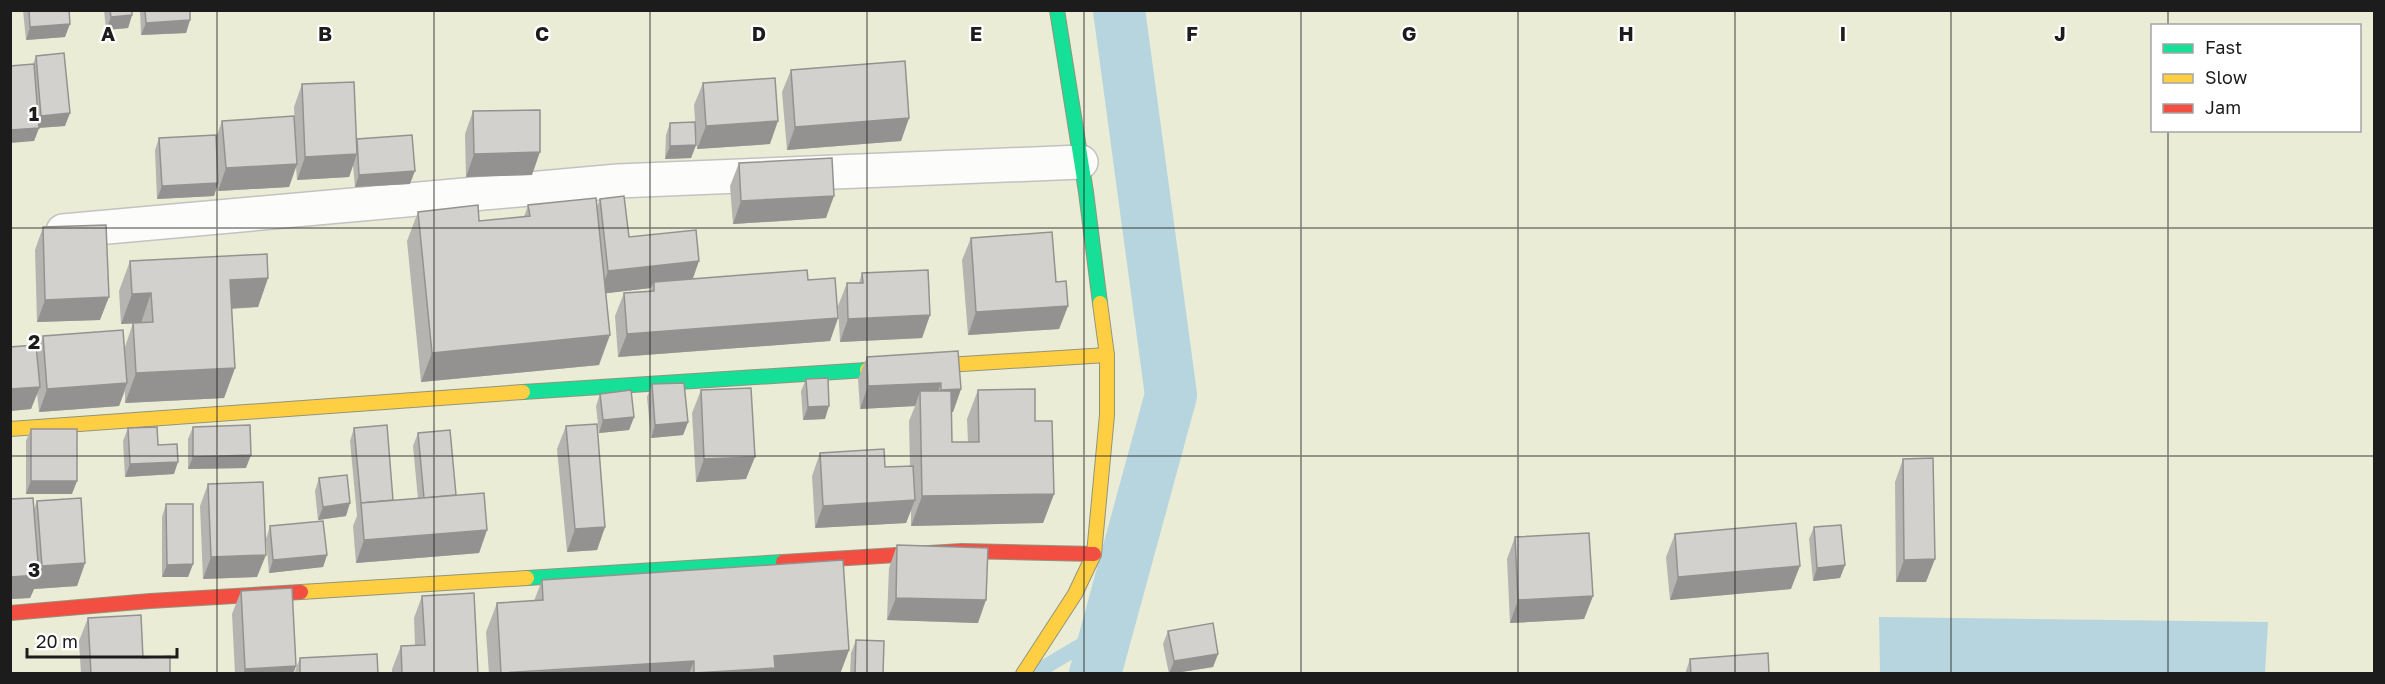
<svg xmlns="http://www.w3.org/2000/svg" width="2385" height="684" font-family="'Golos Text',sans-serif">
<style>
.farmland{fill:#eaecd6;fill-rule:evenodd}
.water{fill:#b6d5df}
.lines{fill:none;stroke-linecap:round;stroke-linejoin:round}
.stream{stroke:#b6d5df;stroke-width:15}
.canal{stroke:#b6d5df;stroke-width:52}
.street-casing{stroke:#c3c2c0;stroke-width:36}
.fast-casing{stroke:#92947c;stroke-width:16}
.slow-casing{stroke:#92947c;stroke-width:16}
.jam-casing{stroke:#92947c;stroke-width:16}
.street{stroke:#fcfcfb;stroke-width:33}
.fast{stroke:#16e098;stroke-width:14}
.slow{stroke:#ffcf43;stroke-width:14}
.jam{stroke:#f24e42;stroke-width:14}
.wall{fill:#b5b4b0}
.shaded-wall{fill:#949290}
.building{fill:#d3d1cd;stroke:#949290;stroke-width:1.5}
.grid{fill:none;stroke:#1c1c1c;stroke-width:1.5;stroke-opacity:0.55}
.grid-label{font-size:20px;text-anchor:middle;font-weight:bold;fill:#1c1c1c;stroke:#fff;stroke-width:4.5;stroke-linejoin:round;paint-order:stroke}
</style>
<rect width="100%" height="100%" fill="#ebe9e4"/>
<path class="farmland" d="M11,11H2374V673H11ZM2152,26H2360V130H2152Z"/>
<polygon class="water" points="1879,617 2268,622 2265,673 1880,673"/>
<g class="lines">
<polyline class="stream" points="1033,674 1107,630"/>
<polyline class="canal" points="1095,674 1171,395 1119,10"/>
<defs>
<polyline id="street" points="63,231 618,181 1081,162"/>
<g id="fast">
<polyline points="1057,10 1086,192 1100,303"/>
<polyline points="523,392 867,370"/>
<polyline points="527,578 783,562"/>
</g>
<g id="slow">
<polyline points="867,370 1107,355"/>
<polyline points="10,429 523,392"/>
<polyline points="301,592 527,578"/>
<polyline points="1023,674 1075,594 1094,554 1107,415 1107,355 1100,303"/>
</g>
<g id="jam">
<polyline points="783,562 962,551 1094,554"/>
<polyline points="10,613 150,601 301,592"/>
</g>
</defs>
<use href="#street" class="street-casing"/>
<use href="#fast" class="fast-casing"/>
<use href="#slow" class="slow-casing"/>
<use href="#jam" class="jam-casing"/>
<use href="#street" class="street"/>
<use href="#fast" class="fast"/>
<use href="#slow" class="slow"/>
<use href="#jam" class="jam"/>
</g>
<g class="wall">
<polygon points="23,10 69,10 65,37 26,40"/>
<polygon points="104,10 132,10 132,15 128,28 106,30"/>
<polygon points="140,10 190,10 190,20 186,33 141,35"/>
<polygon points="36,56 65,126 39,128 34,141 33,64"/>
<polygon points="791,70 909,118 901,141 787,150 782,92"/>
<polygon points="703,83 770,144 697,149 694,105"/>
<polygon points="302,84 357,140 410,184 355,187 353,165 349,177 297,180 296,167 289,187 218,191 217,186 214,196 157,199 155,150 159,138 216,138 222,121 295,132 294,107"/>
<polygon points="473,111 532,175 466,177 465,134"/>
<polygon points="670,123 696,145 691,158 665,159 666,135"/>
<polygon points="739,163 826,218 733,224 730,186"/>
<polygon points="600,199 629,237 693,279 808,280 838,318 830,341 618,357 615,316 624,293 650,291 651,288 606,293 599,365 421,382 407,241 418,212 479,221 524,217 528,205 597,207"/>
<polygon points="43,227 100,320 37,322 35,250"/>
<polygon points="971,238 1056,282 1068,306 1059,329 968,335 962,260"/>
<polygon points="130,261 268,278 258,307 232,309 235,368 224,398 125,403 125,391 119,406 39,412 37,393 31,409 10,411 10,347 37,354 43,336 125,347 133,323 141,323 121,324 119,291"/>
<polygon points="862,273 930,315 922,338 840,342 838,306 847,283 859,283"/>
<polygon points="867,357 961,389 953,412 952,412 952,442 968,442 967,419 978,390 1035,421 1054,494 1043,523 911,526 911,510 906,523 815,528 812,476 820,453 885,467 910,466 909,421 915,406 860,409 858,379"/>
<polygon points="806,379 825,419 803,420 801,391"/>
<polygon points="652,384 688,422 683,435 651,438 647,397"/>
<polygon points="701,390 746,479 696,482 692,413"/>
<polygon points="600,394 634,417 629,430 599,433 596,406"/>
<polygon points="566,426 605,527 597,550 567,552 557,449"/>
<polygon points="193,427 246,468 188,469 188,439"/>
<polygon points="128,428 158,445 174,474 125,477 123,441"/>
<polygon points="354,428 393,501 418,499 413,446 418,433 456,495 487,530 479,553 356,563 353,526 357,516 350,441"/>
<polygon points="31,429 72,494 26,494 26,441"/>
<polygon points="1903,459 1926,582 1896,582 1895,482"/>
<polygon points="319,478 346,516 318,520 315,491"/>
<polygon points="208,484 257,577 203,579 200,506"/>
<polygon points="10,499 34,509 37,501 85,563 77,586 34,589 30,598 10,599"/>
<polygon points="166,504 193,564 188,577 162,577 162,517"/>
<polygon points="270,526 327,555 323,567 269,573 266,539"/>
<polygon points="1814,527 1845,565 1840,578 1813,581 1809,539"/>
<polygon points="1675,534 1791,589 1670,600 1666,557"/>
<polygon points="1515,537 1593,596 1584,619 1510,623 1507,559"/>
<polygon points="897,545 978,623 887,620 889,568"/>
<polygon points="542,580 849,650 840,674 489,674 486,632 497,603 534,601"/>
<polygon points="241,591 296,666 293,674 235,674 232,614"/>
<polygon points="422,596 478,674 392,674 392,669 401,646 415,645 414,618"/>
<polygon points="88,618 143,658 170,674 81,674 79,641"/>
<polygon points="1168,631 1218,654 1213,667 1169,674 1163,644"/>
<polygon points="856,640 883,674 850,674 851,653"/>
<polygon points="300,658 378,674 294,674"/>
<polygon points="1690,659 1769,674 1685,674"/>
</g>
<g class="shaded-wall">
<polygon points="132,15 128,28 106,30 111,17"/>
<polygon points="190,20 186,33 141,35 146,23"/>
<polygon points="70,24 65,37 26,40 30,27"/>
<polygon points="70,113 65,126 36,128 41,116"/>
<polygon points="909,118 901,141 787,150 795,127"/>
<polygon points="778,121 770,144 697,149 706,126"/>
<polygon points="39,128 34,141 10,143 10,130"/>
<polygon points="696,145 691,158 665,159 670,146"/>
<polygon points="540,152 532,175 466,177 474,154"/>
<polygon points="357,154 349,177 297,180 305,157"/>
<polygon points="297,164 289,187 218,191 226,168"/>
<polygon points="415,171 410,184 355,187 359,175"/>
<polygon points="218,183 214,196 157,199 162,186"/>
<polygon points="834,196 826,218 733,224 741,201"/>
<polygon points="699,261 691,284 654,282 651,288 600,294 608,271"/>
<polygon points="268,278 258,307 220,309 230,280"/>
<polygon points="151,293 141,323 121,324 132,294"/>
<polygon points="109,297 100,320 37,322 45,300"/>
<polygon points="1068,306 1059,329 968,335 976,312"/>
<polygon points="930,315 922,338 840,342 848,319"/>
<polygon points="838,318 830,341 618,357 627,334"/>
<polygon points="610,335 599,365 421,382 432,353"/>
<polygon points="235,368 224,398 125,403 136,373"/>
<polygon points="127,383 119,406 39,412 47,389"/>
<polygon points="941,383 933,405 920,391 915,406 860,409 868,386"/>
<polygon points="40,387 31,409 10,411 10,389"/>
<polygon points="961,389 953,412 933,413 941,390"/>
<polygon points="829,406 825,419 803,420 808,407"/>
<polygon points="634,417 629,430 599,433 603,420"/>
<polygon points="688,422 683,435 651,438 655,425"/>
<polygon points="251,455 246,468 188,469 193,457"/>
<polygon points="755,457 746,479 696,482 704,459"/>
<polygon points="178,462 174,474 125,477 130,464"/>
<polygon points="31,481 77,481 72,494 26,494"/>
<polygon points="1054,494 1043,523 911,526 922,496"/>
<polygon points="915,500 906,523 815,528 823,506"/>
<polygon points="350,503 346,516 318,520 323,507"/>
<polygon points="605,527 597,550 567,552 575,529"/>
<polygon points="487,530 479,553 356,563 364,540"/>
<polygon points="266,555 257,577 203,579 211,557"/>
<polygon points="327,555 323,567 269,573 273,560"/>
<polygon points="1935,559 1926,582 1896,582 1904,560"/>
<polygon points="85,563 77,586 34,589 30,598 10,599 10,577 39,575 42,566"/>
<polygon points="193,564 188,577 162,577 167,565"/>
<polygon points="1845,565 1840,578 1813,581 1817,568"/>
<polygon points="1800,566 1791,589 1670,600 1678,577"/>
<polygon points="1593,596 1584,619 1510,623 1518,600"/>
<polygon points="896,598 986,600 978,623 887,620"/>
<polygon points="849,650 840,674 694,674 774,656"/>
<polygon points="1218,654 1213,667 1169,674 1174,661"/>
<polygon points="694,661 689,674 501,674"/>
<polygon points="296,666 293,674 243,674 245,669"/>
</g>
<g class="building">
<polygon points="29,10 69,10 70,24 30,27"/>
<polygon points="110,10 132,10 132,15 111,17"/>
<polygon points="145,10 190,10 190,20 146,23"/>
<polygon points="64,53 70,113 41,116 36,56"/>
<polygon points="905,61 909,118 795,127 791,70"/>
<polygon points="34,64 39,128 10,130 10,66"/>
<polygon points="775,78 778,121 706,126 703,83"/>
<polygon points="354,82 357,154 305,157 302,84"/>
<polygon points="540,110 540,152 474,154 473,111"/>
<polygon points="294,116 297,164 226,168 222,121"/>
<polygon points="695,122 696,145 670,146 670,123"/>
<polygon points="216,135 218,183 162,186 159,138"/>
<polygon points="412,135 415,171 359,175 357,139"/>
<polygon points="832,158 834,196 741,201 739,163"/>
<polygon points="624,196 629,237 696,230 699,261 608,271 600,199"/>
<polygon points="596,198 610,335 432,353 418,212 478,205 479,221 530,216 528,205"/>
<polygon points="106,225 109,297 45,300 43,227"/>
<polygon points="1052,232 1056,282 1066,281 1068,306 976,312 971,238"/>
<polygon points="267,254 268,278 230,280 235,368 136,373 133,323 153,322 151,293 132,294 130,261"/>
<polygon points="807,270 808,280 835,278 838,318 627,334 624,293 654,291 654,282"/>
<polygon points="928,270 930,315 848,319 847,283 863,283 862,273"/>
<polygon points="123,330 127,383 47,389 43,336"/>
<polygon points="36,345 40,387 10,389 10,347"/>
<polygon points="958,351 961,389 941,390 941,383 868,386 867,357"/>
<polygon points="828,378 829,406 808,407 806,379"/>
<polygon points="684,383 688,422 655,425 652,384"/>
<polygon points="751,388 755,457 704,459 701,390"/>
<polygon points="1035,389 1035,421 1052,421 1054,494 922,496 920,391 951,391 952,442 979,442 978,390"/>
<polygon points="631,390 634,417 603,420 600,394"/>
<polygon points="597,424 605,527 575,529 566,426"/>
<polygon points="250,425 251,455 193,457 193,427"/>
<polygon points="387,425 393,500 361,503 354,428"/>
<polygon points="157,427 158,445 177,444 178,462 130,464 128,428"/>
<rect x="31" y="429" width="46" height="52"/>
<polygon points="450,430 456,495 424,498 418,433"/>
<polygon points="884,449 885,467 913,466 915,500 823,506 820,453"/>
<polygon points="1933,458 1935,559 1904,560 1903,459"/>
<polygon points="347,475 350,503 323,507 319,478"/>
<polygon points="263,482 266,555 211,557 208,484"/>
<polygon points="484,493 487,530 364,540 361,503"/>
<polygon points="33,498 39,575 10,577 10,499"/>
<polygon points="81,498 85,563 42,566 37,501"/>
<polygon points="166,504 193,504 193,564 167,565"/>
<polygon points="323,521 327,555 273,560 270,526"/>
<polygon points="1796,523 1800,566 1678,577 1675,534"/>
<polygon points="1841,525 1845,565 1817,568 1814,527"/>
<polygon points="1589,533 1593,596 1518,600 1515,537"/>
<polygon points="897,545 988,548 986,600 896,598"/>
<polygon points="843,560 849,650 774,656 775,668 694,673 694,661 501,673 497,603 543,600 542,580"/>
<polygon points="292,588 296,666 245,669 241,591"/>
<polygon points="474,593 478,674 402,674 401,646 425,645 422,596"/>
<polygon points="141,615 143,658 170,656 170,674 91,674 88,618"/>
<polygon points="1213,623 1218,654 1174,661 1168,631"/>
<polygon points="856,640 884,641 883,674 855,674"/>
<polygon points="1768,653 1769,674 1691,674 1690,659"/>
<polygon points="377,654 378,674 300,674 300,658"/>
</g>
<path class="grid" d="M217,10V674M434,10V674M650,10V674M867,10V674M1084,10V674M1301,10V674M1518,10V674M1735,10V674M1951,10V674M2168,10V26M2168,130V674M10,228H2374M10,456H2374"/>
<g class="grid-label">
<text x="108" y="41">A</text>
<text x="325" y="41">B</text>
<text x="542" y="41">C</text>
<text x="759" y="41">D</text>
<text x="976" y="41">E</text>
<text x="1192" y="41">F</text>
<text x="1409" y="41">G</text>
<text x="1626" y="41">H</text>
<text x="1843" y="41">I</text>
<text x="2060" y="41">J</text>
<text x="34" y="121">1</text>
<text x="34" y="349">2</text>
<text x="34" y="577">3</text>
</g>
<rect width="2385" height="684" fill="none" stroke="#1c1c1c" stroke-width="24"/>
<rect x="2151" y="24" width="210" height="108" fill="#ffffff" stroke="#a4a4a4" stroke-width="1.5"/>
<rect x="2163" y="44" width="30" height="9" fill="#16e098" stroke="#a4a4a4" stroke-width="1.5"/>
<text x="2205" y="54" font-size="18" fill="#1c1c1c">Fast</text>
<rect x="2163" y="74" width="30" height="9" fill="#ffcf43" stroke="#a4a4a4" stroke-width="1.5"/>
<text x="2205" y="84" font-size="18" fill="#1c1c1c">Slow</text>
<rect x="2163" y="104" width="30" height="9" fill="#f24e42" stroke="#a4a4a4" stroke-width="1.5"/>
<text x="2205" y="114" font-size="18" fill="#1c1c1c">Jam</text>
<path d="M27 648v9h150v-9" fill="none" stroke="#1c1c1c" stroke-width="3"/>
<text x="36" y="648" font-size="18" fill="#1c1c1c" stroke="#ffffff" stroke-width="4.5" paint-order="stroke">20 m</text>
</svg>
